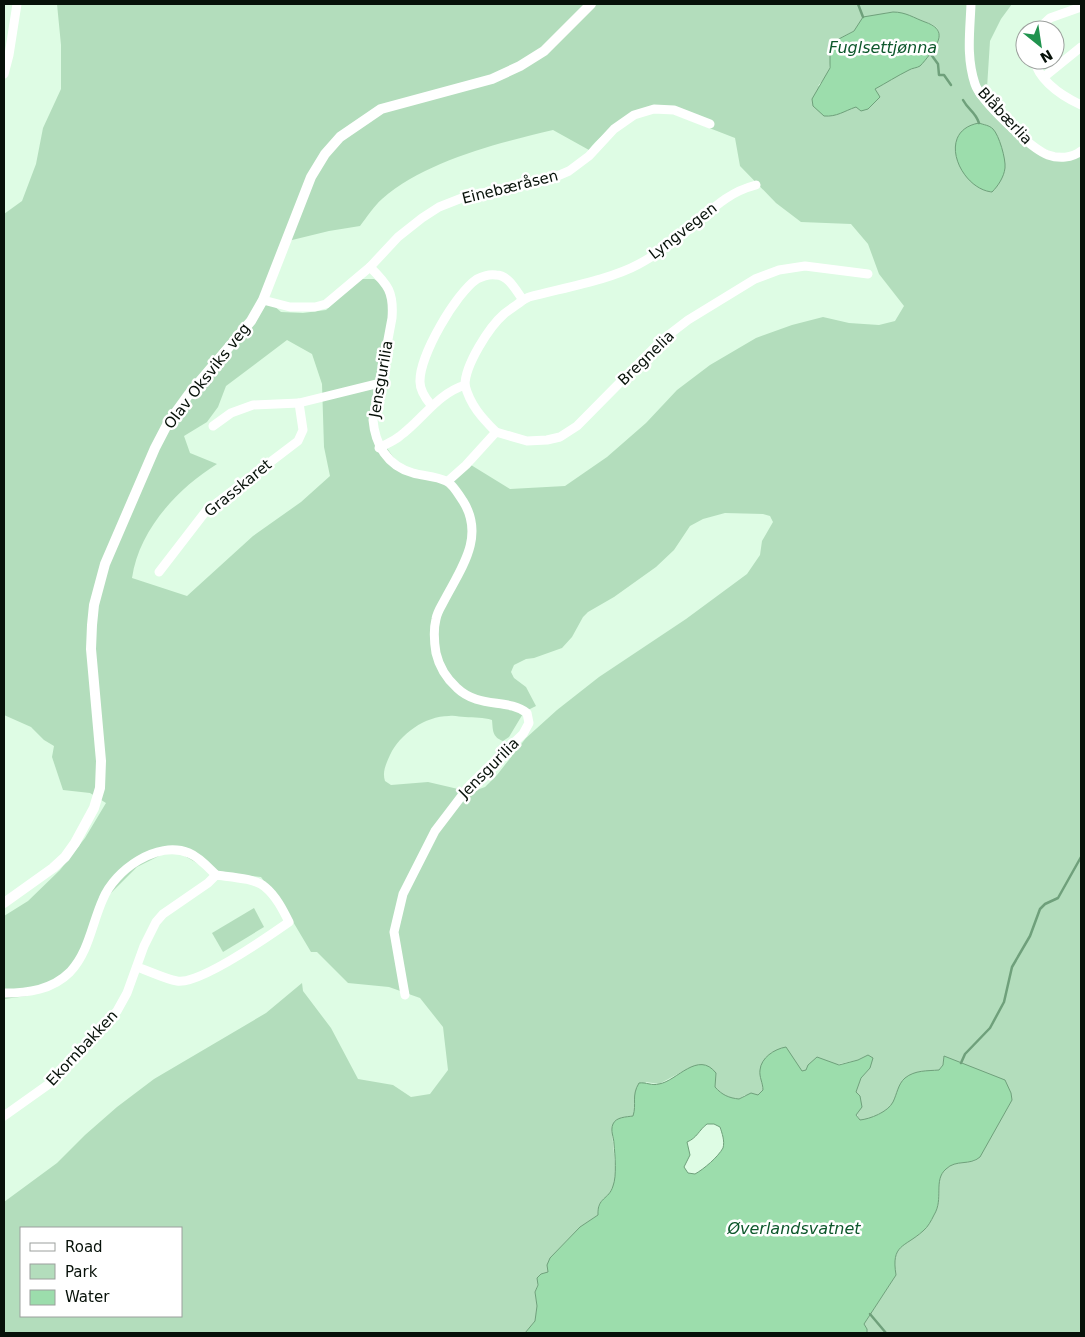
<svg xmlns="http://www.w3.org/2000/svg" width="1085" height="1337" font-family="'DejaVu Sans',sans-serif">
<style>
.green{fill:#b3ddbc;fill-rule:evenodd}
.water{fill:#9cddac;stroke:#6fa07b;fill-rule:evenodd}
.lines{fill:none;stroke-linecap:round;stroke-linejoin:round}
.stream{stroke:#6fa07b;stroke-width:2.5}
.minor{stroke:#fff;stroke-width:9}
.tertiary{stroke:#fff;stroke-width:10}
.labels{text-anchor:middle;stroke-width:5;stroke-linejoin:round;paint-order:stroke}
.street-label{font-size:15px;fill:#071109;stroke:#fff}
.water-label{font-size:16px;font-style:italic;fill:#0d572b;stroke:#fff}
</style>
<rect width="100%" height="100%" fill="#defce4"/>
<g class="green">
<path d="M57,4H1012L1001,19L990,41L987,88L993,105L1020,137L1051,152L1076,155L1081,153V1333H867V1329L864,1324L896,1275C895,1270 893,1265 894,1260C896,1244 913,1240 923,1231C928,1227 931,1220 934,1215C943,1200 934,1182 943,1171C951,1161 964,1163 975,1161L1012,1100L1011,1093L1007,1087L944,1056L943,1065L939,1070L918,1072L901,1084L893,1104L888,1109L870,1119L860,1120C852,1110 854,1088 862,1077C864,1074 867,1071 870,1068L868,1055L858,1060L802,1072L772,1052C756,1068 763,1071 763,1090L758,1095H745L739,1099C729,1098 722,1095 715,1087L716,1073L691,1067L659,1084L646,1082L634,1103L635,1110L633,1116L626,1117L614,1122C609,1139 619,1167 614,1186C610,1200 596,1197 598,1215L580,1227L550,1258L548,1272L541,1274L535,1292L537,1306L535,1321L525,1333H4V1202L57,1163L85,1135L117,1107L154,1079L266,1013L302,983L303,991L331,1028L358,1079L393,1085L411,1097L430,1094L448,1070L443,1027L420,998L389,987L348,983L317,952H311L289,915L261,877L212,872L173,849L137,867L106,898L66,978L27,996L4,999V916L28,901L60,870L85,838L106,803L90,793L63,790L52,757L54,746L44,740L31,727L4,715V214L22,201L36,164L43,128L61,89V45ZM893,12C903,14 911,15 919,20C923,22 927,22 931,24C946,31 937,44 930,54L818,86C822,81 828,76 829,69C832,58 828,50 835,41L886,13ZM658,108L735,138L740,166L776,203L801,222L851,224L868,244L879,274L904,306L895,321L879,325L849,323L823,317L792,325L756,338L710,365L677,390L646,423L607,457L565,486L510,489L471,465L445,478L403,471L375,431L390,313L389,301L382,284L374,279H360L326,310L303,313L281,312L265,298L288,241L329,231L360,226C367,217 374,206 382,199C425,161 498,143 553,130L589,150C605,127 633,119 658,108ZM287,340L312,354L322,384L324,447L330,476L301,502L253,536L187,596L132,578C139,530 177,489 217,464L190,453L184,436L207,422L218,407L226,386ZM725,513L763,514L770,516L773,522L762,541L760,555L747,574L686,619L599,677L557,710L526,738L497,775L485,787L471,792L428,782L391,785L385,781C382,772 386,764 390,755C400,734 425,716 449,716C455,715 460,717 465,717C475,718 483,717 492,720C493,730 492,737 503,741L509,737L524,712L536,706L526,687L514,678L511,672L514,665L526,659L534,658L562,648L572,637L583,617L588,612L614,597L656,567L674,550L690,526L703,519ZM21,1228H181V1316H21Z"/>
<polygon points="254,908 264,927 223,952 212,933"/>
</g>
<g class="water">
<path d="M893,12C906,12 914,18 925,22C946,29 940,41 930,54C927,58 923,63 920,66C917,68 912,68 909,70C897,76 886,83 875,89L880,97L868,109L861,111L856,107C844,111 837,117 824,116L813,106L812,99L830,68V47L835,41L854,31L863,17Z"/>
<path d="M979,123C984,125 989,125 993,129C999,135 1006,159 1005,168C1004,177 998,186 992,192C960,189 935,131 979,123Z"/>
<path d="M786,1047L802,1071L806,1070L808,1065L817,1057L839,1065L858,1060L868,1055L873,1058L870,1068L861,1078L856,1092L860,1096L862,1107L856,1115L860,1120C870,1119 888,1112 893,1102C897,1094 898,1084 905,1078C915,1070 927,1071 939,1070L943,1065L944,1056L1005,1080L1011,1093L1012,1100L980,1157C970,1166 956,1159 946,1169C933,1180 944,1199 934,1215C931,1221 928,1227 923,1231C904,1248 891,1244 896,1275L864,1324L867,1329V1333H525L535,1321L537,1306L535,1292L538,1285L537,1278L541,1274L548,1272L547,1265L550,1258L580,1227L598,1215C597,1197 609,1200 613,1186C617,1176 615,1155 614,1144C614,1137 610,1131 613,1124C616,1117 626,1117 633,1116C637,1104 631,1096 639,1083C646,1082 652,1086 659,1084C677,1081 698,1050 716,1073L715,1087C722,1095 729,1098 739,1099L751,1093L758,1095L763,1090C763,1083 759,1077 760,1070C761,1058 774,1049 786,1047ZM707,1124H714L720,1127C722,1133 725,1141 723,1148C718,1157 704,1169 695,1174L688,1173L684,1167L690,1155L687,1142C697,1138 699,1130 707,1124Z"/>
</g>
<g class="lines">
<g class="stream">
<polyline points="858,4 863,17"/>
<polyline points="930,53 938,64 939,75 944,75 951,85"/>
<path d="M963,100C969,111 975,111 979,123"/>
<polyline points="961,1063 965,1054 990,1028 1004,1002 1012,967 1030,936 1040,909 1045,904 1058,898 1081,857"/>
<polyline points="870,1314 886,1333"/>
</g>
<g class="minor">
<path d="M971,4C970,31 966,57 975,84C980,100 1031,149 1048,155C1059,159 1072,158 1081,151"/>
<polyline points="1037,30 1050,18 1081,7"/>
<path d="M1034,60C1040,82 1062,96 1081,105"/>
<polyline points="4,74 9,55 17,4"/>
<polyline points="1044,77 1081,47"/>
<path d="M370,267C388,285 394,292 392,318L373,420C375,444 387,466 413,473C423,476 436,476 446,481C452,483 459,495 463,501C485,536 462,567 445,599C442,605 437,612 436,619C433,631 434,641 436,653C439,666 447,679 457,688C479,709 508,698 527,713L529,723L523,734L470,785L435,831L403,894L394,932L405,995"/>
<polyline points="263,300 290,307 315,307 326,304 370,267 398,237 422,218 439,207 467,196 548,180 569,171 589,156 614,129 634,115 654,109 674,110 710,124"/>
<path d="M523,300L529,297C562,288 610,280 639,264C656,255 672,243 687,231C710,212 725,193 756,185"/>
<path d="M431,405C426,399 420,390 420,382C419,356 456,293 477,279C483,276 490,274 496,275C509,275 516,291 523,300C517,305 510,309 504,314C489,327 465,365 465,385"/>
<polyline points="213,426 231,413 253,405 299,403 380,383"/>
<path d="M379,448C386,444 394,441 400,436C423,419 437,394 465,385C470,405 482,418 496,432"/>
<polyline points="448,481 466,465 496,432 527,441 547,440 560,437 577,426 662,340 688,320 755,279 779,270 805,266 868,274"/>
<polyline points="159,572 206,511 298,441 303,430 299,403"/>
<path d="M137,967C149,971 165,979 177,981C199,985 269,936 289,922C283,910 276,896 265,887C255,878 229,877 216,875"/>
<path d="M4,993C28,993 52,990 70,972C89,952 92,923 103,899C115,870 157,840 189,853C199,857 208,867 216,875"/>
<polyline points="4,1116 49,1084 117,1011 127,993 144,946 156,922 163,914 208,883 216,875"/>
</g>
<polyline class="tertiary" points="4,903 53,868 65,857 75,843 94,808 100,788 101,761 91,649 92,625 94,605 105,564 155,448 168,423 189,394 251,321 263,300 311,177 325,154 340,137 381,109 492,79 520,66 544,51 591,4"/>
</g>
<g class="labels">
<g class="street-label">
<text transform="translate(1005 116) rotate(47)" y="5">Blåbærlia</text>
<text transform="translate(510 187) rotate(-14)" y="5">Einebæråsen</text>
<text transform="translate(683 231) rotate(-38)" y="5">Lyngvegen</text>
<text transform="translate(646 358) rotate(-44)" y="5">Bregnelia</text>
<text transform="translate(207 376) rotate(-52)" y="5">Olav Oksviks veg</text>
<text transform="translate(381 379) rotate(-80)" y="5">Jensgurilia</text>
<text transform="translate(238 488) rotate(-39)" y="5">Grasskaret</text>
<text transform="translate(489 768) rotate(-45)" y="5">Jensgurilia</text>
<text transform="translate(82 1048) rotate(-47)" y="5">Ekornbakken</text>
</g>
<g class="water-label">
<text x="883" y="53">Fuglsettjønna</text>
<text x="794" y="1234">Øverlandsvatnet</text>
</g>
</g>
<rect width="1085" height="1337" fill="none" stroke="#071109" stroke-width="10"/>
<rect x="20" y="1227" width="162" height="90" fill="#ffffff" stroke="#9ca09d"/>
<rect x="30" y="1243" width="25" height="8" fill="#ffffff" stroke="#9ca09d"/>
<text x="65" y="1252" font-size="15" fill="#071109">Road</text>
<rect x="30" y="1264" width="25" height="15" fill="#b3ddbc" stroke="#9ca09d"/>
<text x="65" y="1277" font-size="15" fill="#071109">Park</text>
<rect x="30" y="1290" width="25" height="15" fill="#9cddac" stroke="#9ca09d"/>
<text x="65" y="1302" font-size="15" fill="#071109">Water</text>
<g transform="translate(1040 45) rotate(150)"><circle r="24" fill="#ffffff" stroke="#9ca09d"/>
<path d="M0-4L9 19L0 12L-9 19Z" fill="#20934e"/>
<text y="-8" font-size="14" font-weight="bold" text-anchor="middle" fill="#071109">N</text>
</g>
</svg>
